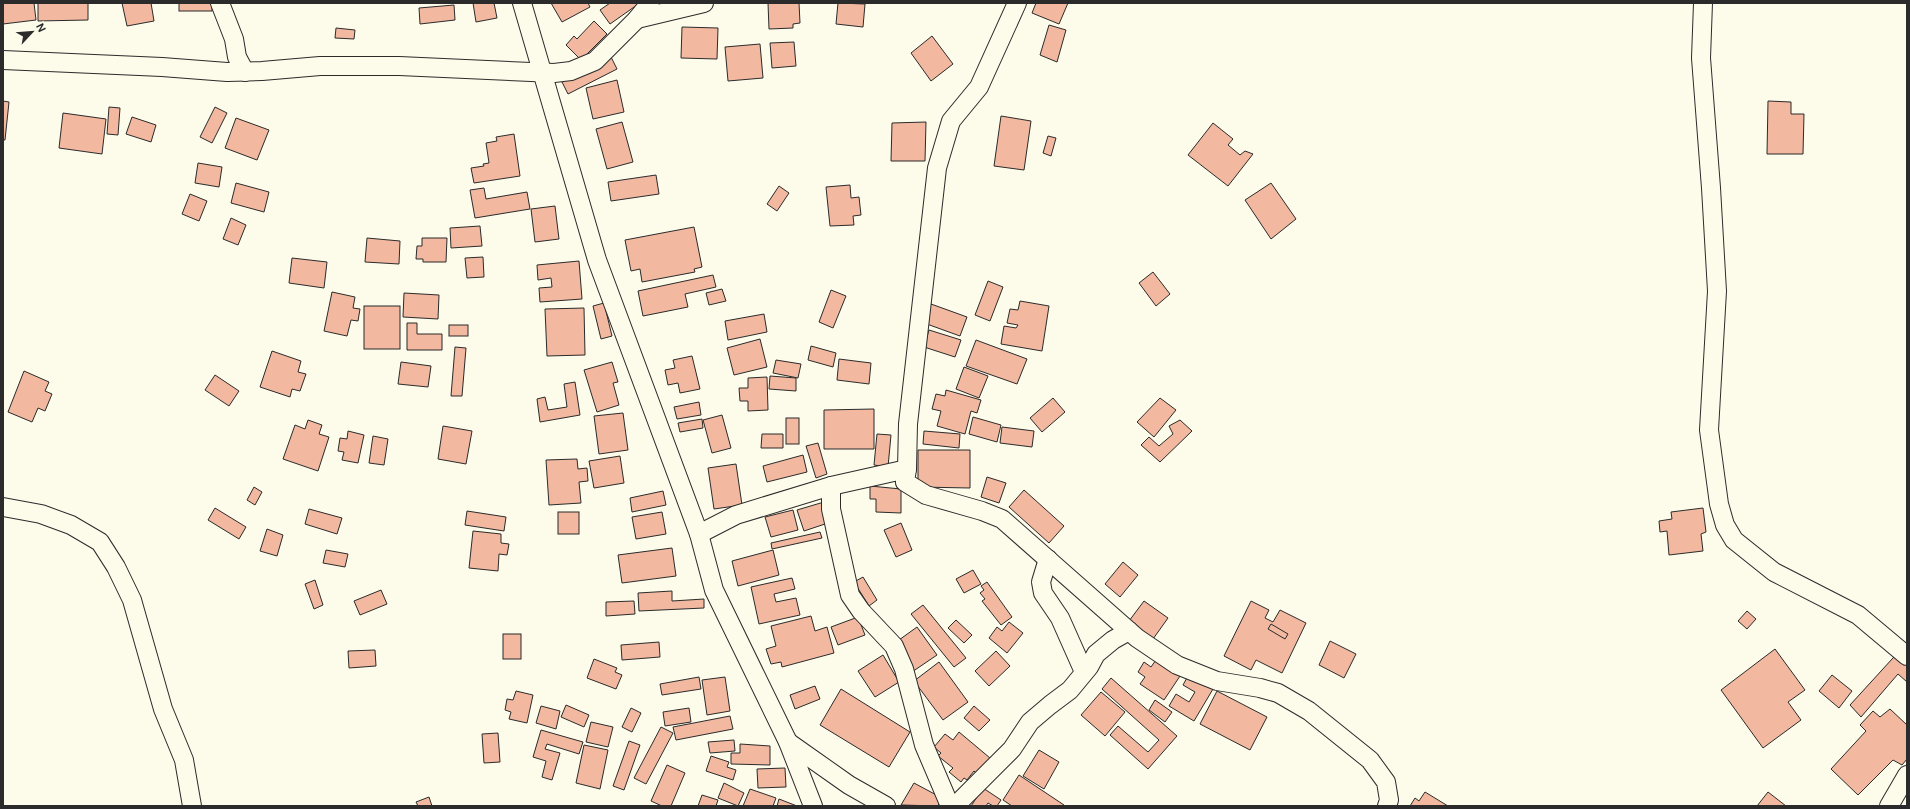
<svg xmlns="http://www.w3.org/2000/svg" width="1910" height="809" font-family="'DM Sans',sans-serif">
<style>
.building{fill:#f2b8a0;stroke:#2b2b2b}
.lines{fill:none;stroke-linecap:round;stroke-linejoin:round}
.minor-casing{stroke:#2b2b2b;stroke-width:20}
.minor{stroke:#fdfbea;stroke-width:18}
</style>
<rect width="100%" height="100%" fill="#fdfbea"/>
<g class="building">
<polygon points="3,3 34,3 36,20 3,24"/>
<polygon points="38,3 88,3 88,20 38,21"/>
<polygon points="122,3 151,3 154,21 127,26"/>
<rect x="179" y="3" width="33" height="8"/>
<polygon points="473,3 494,3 497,18 476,22"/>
<polygon points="551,3 588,3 590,7 562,22"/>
<polygon points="610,3 636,3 637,5 610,24 600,10"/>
<polygon points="768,3 799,3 800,23 793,24 793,28 769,29"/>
<polygon points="838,3 865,4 863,27 836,24"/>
<polygon points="1036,3 1068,3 1059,24 1032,13"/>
<polygon points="454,5 455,20 420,24 419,8"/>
<polygon points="594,21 607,34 581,60 566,45 574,36 577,39"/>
<polygon points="1049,25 1066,30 1057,62 1040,55"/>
<polygon points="682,27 718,28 717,59 681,58"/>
<polygon points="336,28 355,30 354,39 335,38"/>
<polygon points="932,36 953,64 931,81 911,53"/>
<polygon points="794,42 796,66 772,68 770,43"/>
<polygon points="760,44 763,78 728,81 725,47"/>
<polygon points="611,57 617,69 568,94 562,82"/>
<polygon points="617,80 624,112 593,119 586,88"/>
<polygon points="3,101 9,102 5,140 3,140"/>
<polygon points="1768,101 1791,102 1791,114 1804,114 1803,154 1767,154"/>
<polygon points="109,107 120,108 118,135 107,134"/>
<polygon points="215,107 227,113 212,143 200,137"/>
<polygon points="63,113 106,119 102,154 59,148"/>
<polygon points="1001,116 1031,121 1024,170 994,166"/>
<polygon points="132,117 156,125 151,142 126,134"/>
<polygon points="236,118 269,130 257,160 225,148"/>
<polygon points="622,122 633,162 607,169 596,129"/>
<polygon points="926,122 925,161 891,161 892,123"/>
<polygon points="1213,123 1233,139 1228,145 1240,155 1245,151 1253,154 1228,186 1188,155"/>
<polygon points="514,134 520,176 474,183 471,168 484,166 483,164 489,163 486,143 497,141 496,137"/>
<polygon points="1048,136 1056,138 1051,156 1043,153"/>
<polygon points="198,163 222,167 219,187 195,183"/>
<polygon points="656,175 659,194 611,201 608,182"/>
<polygon points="236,183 269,192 264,212 231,203"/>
<polygon points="1271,183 1296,219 1271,239 1245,200"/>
<polygon points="850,185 851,198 859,197 861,215 853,216 854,225 830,226 826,187"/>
<polygon points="779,186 789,193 777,211 767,204"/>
<polygon points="484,188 486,199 527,192 530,209 475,218 470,190"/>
<polygon points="190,194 207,201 199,221 182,214"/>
<polygon points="555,206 559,239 535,242 531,209"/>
<polygon points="231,218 246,225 238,245 223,239"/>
<polygon points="480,226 482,246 451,248 450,228"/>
<polygon points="694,227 702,267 694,269 695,272 642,282 640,269 631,271 625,240"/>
<polygon points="367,238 400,241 399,264 365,262"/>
<polygon points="422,238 447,238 446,262 423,262 423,259 416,259 417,246 422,246"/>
<polygon points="483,257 484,277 467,278 465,258"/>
<polygon points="292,258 327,262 324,288 289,283"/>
<polygon points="579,261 582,299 540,302 539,288 552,287 551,278 538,280 537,265"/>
<polygon points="1153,272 1170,294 1156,306 1139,283"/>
<polygon points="713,275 716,287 685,294 688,307 643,316 638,291"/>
<polygon points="988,281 1003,287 990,321 975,315"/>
<polygon points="722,289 726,301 709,305 706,293"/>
<polygon points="831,290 846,296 833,328 819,322"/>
<polygon points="332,292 355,297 353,308 360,309 358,321 351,320 347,336 324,331"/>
<polygon points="404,293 439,295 438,319 403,317"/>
<polygon points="1020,301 1049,306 1042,351 1001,344 1004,326 1016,328 1018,325 1007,323 1010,309 1018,310"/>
<polygon points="604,303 612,336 601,339 593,306"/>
<polygon points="931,304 967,317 960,336 924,323"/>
<rect x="364" y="306" width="36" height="43"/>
<polygon points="584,308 585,355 547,356 545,309"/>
<polygon points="764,314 767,332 728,340 725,321"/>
<polygon points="407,323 417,323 417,334 442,334 442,350 407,350"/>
<rect x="449" y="325" width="19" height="11"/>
<polygon points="929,330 961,340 955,357 924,347"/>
<polygon points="760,339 767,367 734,375 727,348"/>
<polygon points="976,340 1027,359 1017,384 966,366"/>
<polygon points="811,346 836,353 833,367 808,360"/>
<polygon points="455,347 466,348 462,396 451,396"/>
<polygon points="272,351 301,361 298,372 306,374 300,391 292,389 290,397 260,387"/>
<polygon points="692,356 700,389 680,393 678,383 668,385 665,370 675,368 673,360"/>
<polygon points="839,359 871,363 869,384 837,380"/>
<polygon points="776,360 801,364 798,378 773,373"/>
<polygon points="401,362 431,366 428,387 398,384"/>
<polygon points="612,362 618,382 613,383 619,405 597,412 584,370"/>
<polygon points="964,367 988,376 979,398 956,389"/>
<polygon points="24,371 49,382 45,391 52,394 45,411 38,408 32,422 8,412"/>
<polygon points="215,375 239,391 229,406 205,390"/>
<polygon points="770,376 796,378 796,391 769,389"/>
<polygon points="767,377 768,410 748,411 748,401 740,401 739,388 748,388 748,378"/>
<polygon points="575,382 580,415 540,422 537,399 545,397 548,410 567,407 564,384"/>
<polygon points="946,390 981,400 977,413 971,411 965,434 937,426 941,411 932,409 936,394 945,396"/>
<polygon points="1053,398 1065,412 1042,432 1030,418"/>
<polygon points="1160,398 1176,410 1154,437 1137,422"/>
<polygon points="699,402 701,415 677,419 674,407"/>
<polygon points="874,409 874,449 824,449 824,410"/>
<polygon points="623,413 628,450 599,454 594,416"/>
<polygon points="722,415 731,448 712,453 703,420"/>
<polygon points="973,417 1001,425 997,442 969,434"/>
<rect x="786" y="418" width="13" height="26"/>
<polygon points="702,419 703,428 680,432 678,423"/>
<polygon points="308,420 322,425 319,434 329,437 318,471 283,459 295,425 305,429"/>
<polygon points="1180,420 1192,431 1160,462 1141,445 1149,437 1159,446 1173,434 1169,426"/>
<polygon points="443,426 472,431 466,464 438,459"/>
<polygon points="1002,427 1034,431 1032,447 1000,443"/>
<polygon points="348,431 364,435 358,463 342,460 344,452 338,451 340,438 347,439"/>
<polygon points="924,431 960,434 959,448 923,444"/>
<polygon points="762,434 783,434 783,448 761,448"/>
<polygon points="877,434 891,435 888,467 874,465"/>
<polygon points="373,436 388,439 384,465 369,463"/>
<polygon points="818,443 827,474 816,478 806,446"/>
<polygon points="918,450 970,450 970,488 918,487"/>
<polygon points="803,455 807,472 767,482 763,466"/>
<polygon points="620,456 624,483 594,488 589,461"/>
<polygon points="577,459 578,469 587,468 588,481 579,482 581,503 549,505 546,460"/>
<polygon points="736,464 742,505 714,509 708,468"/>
<polygon points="987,477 1006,483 999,503 981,497"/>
<polygon points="870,486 901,489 901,513 876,512 876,499 870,499"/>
<polygon points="254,487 262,492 255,505 247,500"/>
<polygon points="1024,490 1064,526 1049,543 1009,507"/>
<polygon points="663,491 666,505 632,512 630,498"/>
<polygon points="824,502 831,522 804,531 797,510"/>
<polygon points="215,508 246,527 239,539 208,520"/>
<polygon points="1703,508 1706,532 1701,534 1703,551 1669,555 1667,531 1660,532 1659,521 1672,519 1671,512"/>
<polygon points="309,509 342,518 337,534 305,524"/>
<polygon points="793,510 798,530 771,537 765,517"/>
<polygon points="467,511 506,517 504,531 465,525"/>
<rect x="558" y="512" width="21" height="22"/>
<polygon points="662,512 666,534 636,539 632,517"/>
<polygon points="901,523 912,550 896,557 884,530"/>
<polygon points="267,529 283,535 277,556 260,551"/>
<polygon points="473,531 501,534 501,543 509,544 507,555 499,554 498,571 469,568"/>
<polygon points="820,532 822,538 772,549 771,543"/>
<polygon points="672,548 676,576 622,583 618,555"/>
<polygon points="326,550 348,554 345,567 323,563"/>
<polygon points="773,550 779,575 738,586 732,561"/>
<polygon points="1123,562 1138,575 1120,597 1105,584"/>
<polygon points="973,570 981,584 964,593 956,579"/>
<polygon points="863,577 877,600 869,606 854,582"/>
<polygon points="792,578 795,589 774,594 776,602 796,598 800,615 759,624 751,587"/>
<polygon points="315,580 323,605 314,609 305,584"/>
<polygon points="987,582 1012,617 1001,625 982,601 985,599 980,593 984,590 981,586"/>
<polygon points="381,590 387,604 360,615 354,601"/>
<polygon points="672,591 672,601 704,599 704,608 639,611 638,593"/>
<polygon points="634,601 635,614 606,616 606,602"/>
<polygon points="1144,601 1168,618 1153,639 1129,621"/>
<polygon points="1251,601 1269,610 1265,618 1273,622 1280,610 1306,623 1282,673 1256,660 1251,670 1224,656"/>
<polygon points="923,605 966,658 954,667 911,614"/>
<polygon points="1747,611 1756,619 1747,629 1738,621"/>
<polygon points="811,616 815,631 827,627 834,653 782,667 781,662 771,664 766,649 776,646 771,626"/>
<polygon points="858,617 865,635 838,645 831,627"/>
<polygon points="956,620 972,635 964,643 948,628"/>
<polygon points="1009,622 1023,633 1007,653 989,638 997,627 1002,631"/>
<polygon points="1271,624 1288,634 1285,639 1268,629"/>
<polygon points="917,627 937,655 909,674 899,640"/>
<rect x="503" y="634" width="18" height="25"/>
<polygon points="1330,641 1356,654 1344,678 1319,665"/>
<polygon points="659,642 660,657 622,660 621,645"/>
<polygon points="1903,647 1907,650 1907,682 1898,674 1861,717 1850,705"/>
<polygon points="1775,649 1805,690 1788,702 1801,720 1763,748 1721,690"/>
<polygon points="375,650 376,666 349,668 348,651"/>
<polygon points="996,651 1010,666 989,686 975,671"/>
<polygon points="883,655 899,682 875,697 858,671"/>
<polygon points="1158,657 1182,673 1164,700 1140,684 1145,677 1138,672 1144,662 1151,667"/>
<polygon points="594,659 617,668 615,672 622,675 616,689 587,678"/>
<polygon points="939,662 968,702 943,720 914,681"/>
<polygon points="1189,674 1213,689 1194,721 1169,706 1176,694 1189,702 1195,692 1183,685"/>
<polygon points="1832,675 1852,691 1839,708 1819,691"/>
<polygon points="699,677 701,689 662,695 660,684"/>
<polygon points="725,677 730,711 707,715 702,680"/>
<polygon points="1111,678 1177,736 1148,769 1110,735 1118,726 1148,752 1159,740 1102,689"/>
<polygon points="815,686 820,699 795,709 790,695"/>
<polygon points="841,689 910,732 889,767 820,725"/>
<polygon points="516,691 533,695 527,723 509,719 511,712 505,710 507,699 513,700"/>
<polygon points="1217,691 1267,717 1250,750 1200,724"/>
<polygon points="1101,692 1125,712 1105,736 1081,715"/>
<polygon points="1155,700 1172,712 1165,722 1149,710"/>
<polygon points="566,705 589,715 584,727 561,717"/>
<polygon points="541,706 560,711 556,729 536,723"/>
<polygon points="974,706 990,720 979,731 964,718"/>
<polygon points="631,708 641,713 632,732 622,727"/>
<polygon points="689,708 691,722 665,726 663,712"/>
<polygon points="1890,709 1907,725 1907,759 1902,765 1893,760 1858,795 1831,769 1866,731 1860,725 1873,711 1880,717"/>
<polygon points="730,716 733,729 676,740 673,727"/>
<polygon points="591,722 613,727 608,747 586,742"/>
<polygon points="661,727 673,733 646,784 634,778"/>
<polygon points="541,730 583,742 579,754 547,744 545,749 560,753 552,780 542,777 546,761 533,757"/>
<polygon points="959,732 990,758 977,774 974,771 967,780 964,778 961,782 949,772 953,768 938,756 941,753 934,747 945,734 953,740"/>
<polygon points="498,733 500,762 484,763 482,734"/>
<polygon points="734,740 735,751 710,753 708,742"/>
<polygon points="629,741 640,745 624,790 613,786"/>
<polygon points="740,744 770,746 770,765 731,764 731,753 740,753"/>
<polygon points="584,745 608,750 600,789 576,783"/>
<polygon points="1039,750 1059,762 1044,789 1023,776"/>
<polygon points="711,756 729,762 727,767 736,770 733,780 706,771"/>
<polygon points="667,765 685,773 671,806 662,806 651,801"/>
<polygon points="785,768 786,787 758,788 757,769"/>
<polygon points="1019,775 1064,805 1063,806 1012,806 1003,800"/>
<polygon points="724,783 744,793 738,806 718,798"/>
<polygon points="914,783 942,798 938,806 901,805"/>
<polygon points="983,788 1001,800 997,806 993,806 988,803 986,806 971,806"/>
<polygon points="750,789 776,798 773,806 743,806"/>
<polygon points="1425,792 1448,806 1410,806 1415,798 1419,801"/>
<polygon points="1768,792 1786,806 1757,806"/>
<polygon points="702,795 718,800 716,806 698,806"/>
<polygon points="429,797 432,806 418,806 416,802"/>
<polygon points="779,799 797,806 777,806"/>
</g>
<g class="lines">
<defs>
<g id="minor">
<polyline points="220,3 234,39 237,57 245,72"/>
<polyline points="522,3 597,260 699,534 714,590 788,742 813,806"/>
<polyline points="1703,3 1701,58 1711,188 1717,291 1709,430 1719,504 1725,525 1734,540 1774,572 1858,615 1907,656"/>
<polyline points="637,19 704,3"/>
<polyline points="3,60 162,67 227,72 262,71 320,66 399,66 554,73 571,71 595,61 637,19 650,3"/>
<polyline points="907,469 908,424 937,168 951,121 979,87 1017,3"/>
<polyline points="831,486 831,509 850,595 861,611 894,646 904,669 924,745 950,806"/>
<polyline points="3,507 41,514 71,525 100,542 116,567 132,600 163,709 184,760 192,806"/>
<polyline points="699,534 736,515 831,486 907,469 905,482 926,495 982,511 1002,519 1137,638 1177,665 1217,681 1260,688 1278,693 1309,711 1370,760 1386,782 1389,800 1387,806"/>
<polyline points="1048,559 1041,582 1043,593 1060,618 1084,672"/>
<polyline points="788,742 849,785 886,806"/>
<polyline points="955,806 1012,749 1030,722 1050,705 1070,690 1089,667 1096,654 1113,640 1129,631"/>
<polyline points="1889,806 1907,775"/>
</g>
</defs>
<use href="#minor" class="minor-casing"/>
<use href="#minor" class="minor"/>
</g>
<rect width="1910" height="809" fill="none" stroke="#2b2b2b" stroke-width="8"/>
<g transform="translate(32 32) rotate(64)" stroke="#fdfbea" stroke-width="3" paint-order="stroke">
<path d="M0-3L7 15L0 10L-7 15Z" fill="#2b2b2b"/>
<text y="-6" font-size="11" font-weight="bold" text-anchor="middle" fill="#2b2b2b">N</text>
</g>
</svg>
